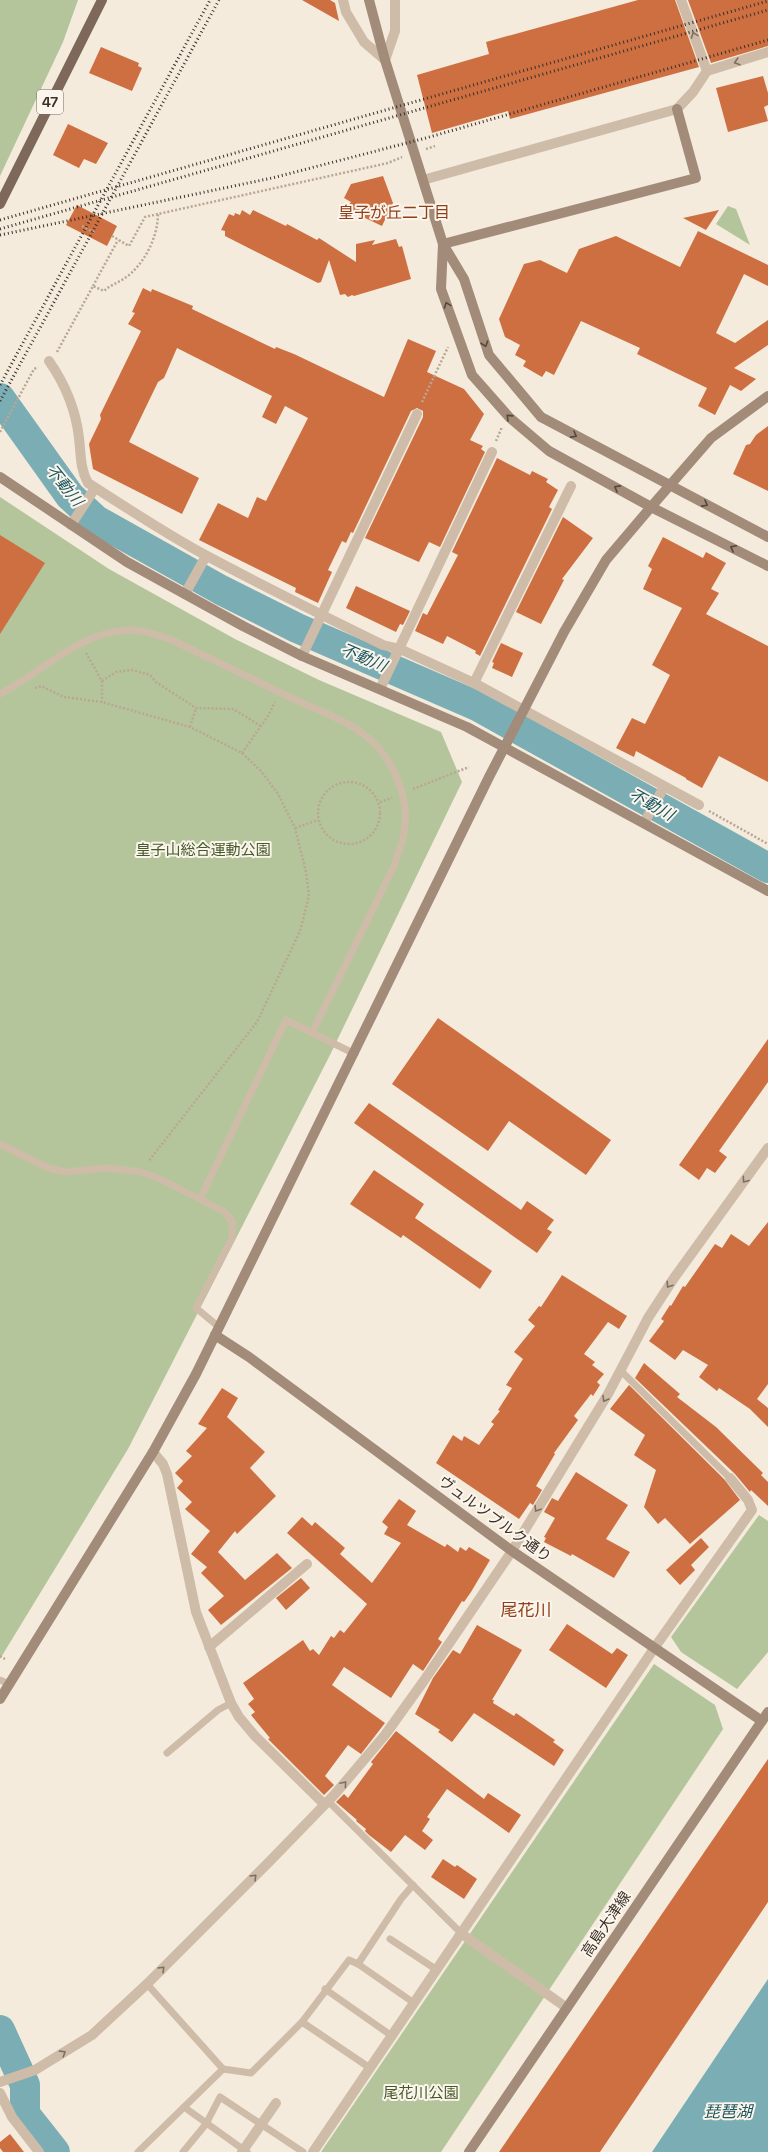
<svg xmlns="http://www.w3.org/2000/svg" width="768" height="2152" font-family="'Space Grotesk','Noto Sans JP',sans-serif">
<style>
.green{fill:#b4c59c}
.water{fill:#7aadb4}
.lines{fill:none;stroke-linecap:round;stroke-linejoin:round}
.river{stroke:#7aadb4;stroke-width:30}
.building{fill:#ce6f41}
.path{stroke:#baa692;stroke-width:2.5;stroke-dasharray:2 2;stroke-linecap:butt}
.lane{stroke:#cebca8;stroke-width:7}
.street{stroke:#cebca8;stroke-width:10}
.secondary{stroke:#a28b79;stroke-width:10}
.primary{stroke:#7d6859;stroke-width:10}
.rail{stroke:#3a3029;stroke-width:3;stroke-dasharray:1 3;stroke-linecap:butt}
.oneway{stroke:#7d6f62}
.oneway2{stroke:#54473d}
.labels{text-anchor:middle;stroke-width:4;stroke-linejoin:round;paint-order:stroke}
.shield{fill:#fbf5eb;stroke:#746b63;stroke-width:1}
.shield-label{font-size:14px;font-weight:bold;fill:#3a3029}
.park-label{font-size:15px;fill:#455a2a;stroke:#fbf5eb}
.street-label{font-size:15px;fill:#3a3029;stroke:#fbf5eb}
.neighbourhood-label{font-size:16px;fill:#8f401b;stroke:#fbf5eb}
.water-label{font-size:16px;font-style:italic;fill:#1b555f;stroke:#fbf5eb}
.quarter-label{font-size:17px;fill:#8f401b;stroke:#fbf5eb}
</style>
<rect width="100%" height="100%" fill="#f4ebdd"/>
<g class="green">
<polygon points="0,0 78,0 63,42 0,176"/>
<polygon points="728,206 736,209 750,245 716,224"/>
<polygon points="0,497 109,569 235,639 319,680 441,732 462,782 329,1057 128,1449 0,1659"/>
<polygon points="759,1515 768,1521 768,1652 737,1689 681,1652 671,1637"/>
<polygon points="654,1664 715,1705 723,1729 441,2152 321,2152"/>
</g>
<polygon class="water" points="768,1979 768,2152 652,2152"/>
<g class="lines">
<g class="river">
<polyline points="0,398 70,496 96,520 221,590 297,628 477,706 768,868"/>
<polyline points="0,2030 25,2085 25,2114 55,2152"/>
</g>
</g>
<g class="building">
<polygon points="302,0 330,0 335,3 339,21"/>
<polygon points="638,0 675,0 699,67 510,119 508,111 432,133 417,75 489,54 486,42"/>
<polygon points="688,0 768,0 768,46 711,63"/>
<polygon points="101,47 139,63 138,66 142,68 132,91 89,73"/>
<polygon points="763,76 768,93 768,105 764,107 768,121 728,132 716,88"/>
<polygon points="68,124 108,143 96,164 84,159 79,168 53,155"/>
<polygon points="383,176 393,203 382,226 346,209 351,202 344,198 351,184"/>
<polygon points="77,205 117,226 107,246 66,225"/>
<polygon points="242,210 250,215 253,210 286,226 287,224 317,240 319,238 356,262 356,244 375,240 372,245 396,239 399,247 402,246 411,279 354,296 352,295 348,297 345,294 340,295 329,260 321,282 318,283 225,236 225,231 221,230 229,214 234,216 235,213 240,215"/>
<polygon points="719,210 706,230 683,218"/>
<polygon points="698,231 768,265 768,286 744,274 716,333 735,343 768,320 768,345 734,368 756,379 741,391 730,385 715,415 698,406 707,388 637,354 640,348 581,321 554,375 546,371 542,377 523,366 526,361 515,355 520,345 505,337 499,319 524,264 540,260 567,273 579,249 616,236 680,267"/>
<polygon points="143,288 151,292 152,289 193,306 192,309 275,349 276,347 294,354 384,397 408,339 436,351 427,372 464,389 484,414 470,440 483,446 481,449 485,452 440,547 429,542 419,562 365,538 423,417 423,411 417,408 411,411 353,533 351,532 346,543 342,541 328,570 332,572 318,603 295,592 296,588 199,540 218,503 248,518 257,497 266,501 308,418 285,406 276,424 262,417 272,396 177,348 164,378 158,382 129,442 199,478 182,514 93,469 89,444 101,419 100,415 141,331 128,324 135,313 132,312"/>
<polygon points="768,426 768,491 733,474 746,445 750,444 756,435"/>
<polygon points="497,458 530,475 532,471 548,479 546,482 558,490 549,507 552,509 480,656 475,653 476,651 447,636 443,644 415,631 423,613 427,615 458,555 452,552"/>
<polygon points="563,517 593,538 562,579 564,580 541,624 516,612"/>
<polygon points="0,535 45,563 0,634"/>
<polygon points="663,537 703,558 706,552 726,563 711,589 719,593 706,614 768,646 768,782 719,756 702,788 686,779 686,778 636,751 634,757 616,748 632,718 645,724 670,675 652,665 682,608 643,589 652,569 648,566"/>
<polygon points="356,586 410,611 403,625 400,624 396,632 346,608"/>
<polygon points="501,643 523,653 512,677 492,668 494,663 492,662"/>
<polygon points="438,1018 611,1140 586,1175 509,1121 488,1151 392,1084"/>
<polygon points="768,1039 768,1082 719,1151 727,1157 715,1173 707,1168 699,1180 679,1165"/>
<polygon points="369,1103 521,1210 527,1201 554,1220 547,1229 552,1232 537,1253 354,1123"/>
<polygon points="374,1170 424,1204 415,1218 492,1271 480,1289 403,1235 401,1238 350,1204"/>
<polygon points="768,1222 768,1384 757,1399 768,1408 768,1427 750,1409 719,1388 717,1391 699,1377 708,1365 683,1350 675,1360 649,1341 664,1321 661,1319 670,1305 671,1306 683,1286 685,1287 715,1244 722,1248 731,1234 749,1246"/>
<polygon points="562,1275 627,1316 619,1329 608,1322 584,1354 595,1362 592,1365 604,1374 597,1382 600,1385 593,1396 591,1394 574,1416 578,1420 554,1453 555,1454 536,1486 542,1490 533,1505 530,1503 519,1519 436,1463 453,1435 462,1441 464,1436 479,1445 494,1424 491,1422 500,1411 498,1410 512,1388 506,1385 523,1359 514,1352 535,1326 528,1320 539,1306 541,1307"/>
<polygon points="644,1363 680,1394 677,1397 716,1427 763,1473 761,1475 768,1482 768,1506 751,1490 750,1492 735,1474 635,1378"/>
<polygon points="629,1385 724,1479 740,1500 690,1544 665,1518 658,1524 644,1507 656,1470 634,1455 645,1435 610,1409"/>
<polygon points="222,1388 238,1398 227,1417 265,1452 250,1468 276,1496 237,1534 235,1531 218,1552 245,1580 277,1553 292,1568 221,1625 208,1610 224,1596 201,1573 207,1567 191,1554 210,1531 185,1509 192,1502 177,1488 183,1481 175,1473 192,1456 186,1451 207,1428 198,1424"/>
<polygon points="576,1472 628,1505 606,1539 630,1552 614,1578 572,1554 571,1556 544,1542 546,1538 544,1537 555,1518 544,1512 552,1498 558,1501"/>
<polygon points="399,1499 416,1511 407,1525 445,1547 447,1544 458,1552 460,1547 466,1551 469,1547 490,1560 471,1592 464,1602 462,1601 438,1639 442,1642 423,1671 413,1664 391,1698 344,1667 332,1685 385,1723 361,1754 348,1745 325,1776 334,1785 324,1795 268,1739 270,1738 251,1715 255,1712 248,1704 254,1699 243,1683 303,1640 310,1651 313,1649 319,1655 331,1636 334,1638 340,1630 344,1633 367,1604 287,1533 302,1517 312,1526 315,1522 345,1548 340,1554 372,1583 401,1543 384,1534 388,1527 382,1522"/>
<polygon points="701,1538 709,1547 691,1565 695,1570 680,1585 666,1570"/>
<polygon points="301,1578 310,1588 286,1610 276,1598"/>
<polygon points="567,1624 612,1654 617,1648 628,1655 606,1688 549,1650"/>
<polygon points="477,1625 522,1650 492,1700 494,1700 493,1703 514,1716 516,1713 555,1740 553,1742 564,1750 554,1766 474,1713 452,1742 438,1732 440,1730 415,1714 433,1678 453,1650 460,1654"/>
<polygon points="396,1731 484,1799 488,1793 521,1815 509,1833 447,1789 427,1817 430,1819 422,1831 433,1840 425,1850 405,1835 391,1852 369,1835 365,1831 366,1829 356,1821 357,1820 336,1802 344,1794 348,1798 373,1764 371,1762"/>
<polygon points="768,1759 768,1902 600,2152 499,2152"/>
<polygon points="443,1859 455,1867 457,1865 477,1879 464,1899 431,1877"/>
<polygon points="10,2134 24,2152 3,2152 0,2148 0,2142"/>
</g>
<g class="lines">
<g class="path">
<polyline points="426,149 435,146"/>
<polyline points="82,226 95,233"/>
<polyline points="112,236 129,246 145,217 158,214"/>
<polyline points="93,286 118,240"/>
<path d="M57,352L93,286L104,291C110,285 118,283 125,278C144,265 158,237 158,214L388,163L402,157"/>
<polyline points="422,402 448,347"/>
<polyline points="0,432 34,369 38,367"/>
<polyline points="496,441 502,427"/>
<polyline points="86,653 102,681 102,702"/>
<polyline points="102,681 116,672 132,670 150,675 156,682 196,708 233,709 261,726"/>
<polyline points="35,688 41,686 64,697 102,702 190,727 242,753 261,771 278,794 295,828 306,872 309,896 300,931 257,1022 148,1162"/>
<polyline points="190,727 196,708"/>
<polyline points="242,753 268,716 275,702"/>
<circle cx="349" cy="813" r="31"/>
<polyline points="413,789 469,767"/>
<polyline points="380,802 392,798"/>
<polyline points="709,811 768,844"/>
<polyline points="295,828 318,820"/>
<polyline points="0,1656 5,1659"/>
</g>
<g class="lane">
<path d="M0,694C43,672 79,631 130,630C145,630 161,636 174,641C213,660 251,678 289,697C312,708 342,718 362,733C394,756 412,800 403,838C401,847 397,855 395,864L312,1033"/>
<polyline points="0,1144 48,1168 66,1172 107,1168 140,1172 158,1178 225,1212 233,1223 232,1238 196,1308 219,1327"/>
<polyline points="200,1199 286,1020 355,1054"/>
<polyline points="620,1370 730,1478"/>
<polyline points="0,1680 9,1684"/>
<polyline points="167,1753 218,1710 231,1703"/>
<polyline points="328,1801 462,1934"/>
<polyline points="390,1939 437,1970"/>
<polyline points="358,1964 414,2003"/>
<polyline points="325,1989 392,2036"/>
<polyline points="302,2022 370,2068"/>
<polyline points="223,2069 251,2073 302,2022 349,1960 358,1964 401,1899 413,1885"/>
<polyline points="184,2107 247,2152"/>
<polyline points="138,2152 223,2069 147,1984"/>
<polyline points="183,2152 206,2124 220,2097 303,2152"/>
</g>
<g class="street">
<polyline points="343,0 346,12 364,42 385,60 395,31 395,0"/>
<polyline points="681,0 707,71"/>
<polyline points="423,180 677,109 693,92 707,71 768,52"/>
<path d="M49,361C65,384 76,411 79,438C81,454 80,469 88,483C127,508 166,534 207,556C265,587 324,616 383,645L400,649L474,683L571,486"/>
<polyline points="71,525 95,488"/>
<polyline points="185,594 206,556"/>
<polyline points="302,656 417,414"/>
<polyline points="474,683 699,805"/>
<polyline points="380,689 492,452"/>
<polyline points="644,823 664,787"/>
<polyline points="153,1452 163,1464 167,1474 196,1612 231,1703 239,1717 255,1736 324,1804"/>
<polyline points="209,1647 307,1564"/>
<polyline points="462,1934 567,2008"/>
<polyline points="0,2082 35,2070 92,2035 147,1984 270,1861 335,1794 385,1735 423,1682 512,1551 608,1394 648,1318 674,1278 768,1148"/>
<polyline points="0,2093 12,2117 39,2152"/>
<polyline points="242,2152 276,2103"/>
<polyline points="313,2152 655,1647 752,1510 748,1500 730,1478"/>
</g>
<g class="secondary">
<polyline points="369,0 385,60 443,244 464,279 489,355 541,417 768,537"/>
<polyline points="443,244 441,289 472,375 509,417 549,451 651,507 768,566"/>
<polyline points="443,244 696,178 677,109"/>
<polyline points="0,477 127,562 243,626 302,656 467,727 768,891"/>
<polyline points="215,1335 249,1357 512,1551 762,1721"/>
<polyline points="0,1699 153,1452 196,1374 489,777 564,632 606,560 651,507 711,438 768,396"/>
<polyline points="469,2152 768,1712"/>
</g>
<polyline class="primary" points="0,204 102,0"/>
<g class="rail">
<polyline points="0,220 768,1"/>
<polyline points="0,229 768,10"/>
<polyline points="0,235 272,178 426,138 768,40"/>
<polyline points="0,385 210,0"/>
<polyline points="0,401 219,0"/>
</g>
</g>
<defs><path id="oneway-chevron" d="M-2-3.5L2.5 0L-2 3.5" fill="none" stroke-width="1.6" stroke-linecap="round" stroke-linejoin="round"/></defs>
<g class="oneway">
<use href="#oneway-chevron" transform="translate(694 35) rotate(-110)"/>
<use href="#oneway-chevron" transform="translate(737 62) rotate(163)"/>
<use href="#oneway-chevron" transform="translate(745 1180) rotate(126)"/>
<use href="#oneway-chevron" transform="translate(669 1285) rotate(124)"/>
<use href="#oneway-chevron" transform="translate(605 1399) rotate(121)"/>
<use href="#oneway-chevron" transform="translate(537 1509) rotate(122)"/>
<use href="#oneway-chevron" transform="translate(344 1784) rotate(-50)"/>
<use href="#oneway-chevron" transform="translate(254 1877) rotate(-45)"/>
<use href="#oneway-chevron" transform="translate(162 1969) rotate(-45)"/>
<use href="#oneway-chevron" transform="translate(63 2053) rotate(-32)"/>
</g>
<g class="oneway2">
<use href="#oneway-chevron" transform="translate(447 305) rotate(-110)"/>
<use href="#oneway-chevron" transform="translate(485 344) rotate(71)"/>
<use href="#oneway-chevron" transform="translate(509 417) rotate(-136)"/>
<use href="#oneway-chevron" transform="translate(574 435) rotate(28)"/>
<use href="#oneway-chevron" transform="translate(617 488) rotate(-151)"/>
<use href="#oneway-chevron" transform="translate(705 504) rotate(28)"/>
<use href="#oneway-chevron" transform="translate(733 548) rotate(-153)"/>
</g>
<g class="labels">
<rect class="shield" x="37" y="90" width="26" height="24" rx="3"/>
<g class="shield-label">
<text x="50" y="107">47</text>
</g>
<g class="park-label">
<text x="203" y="855">皇子山総合運動公園</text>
<text x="421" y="2098">尾花川公園</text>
</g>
<g class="street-label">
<text transform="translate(495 1519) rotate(36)" y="5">ヴュルツブルク通り</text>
<text transform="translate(606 1924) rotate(-56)" y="5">高島大津線</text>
</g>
<g class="neighbourhood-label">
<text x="394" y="218">皇子が丘二丁目</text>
</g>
<g class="water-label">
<text transform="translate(65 485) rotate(51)" y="6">不動川</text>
<text transform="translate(364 657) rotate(23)" y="6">不動川</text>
<text transform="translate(652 804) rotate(29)" y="6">不動川</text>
<text x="728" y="2117">琵琶湖</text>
</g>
<g class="quarter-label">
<text x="526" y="1616">尾花川</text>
</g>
</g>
</svg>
